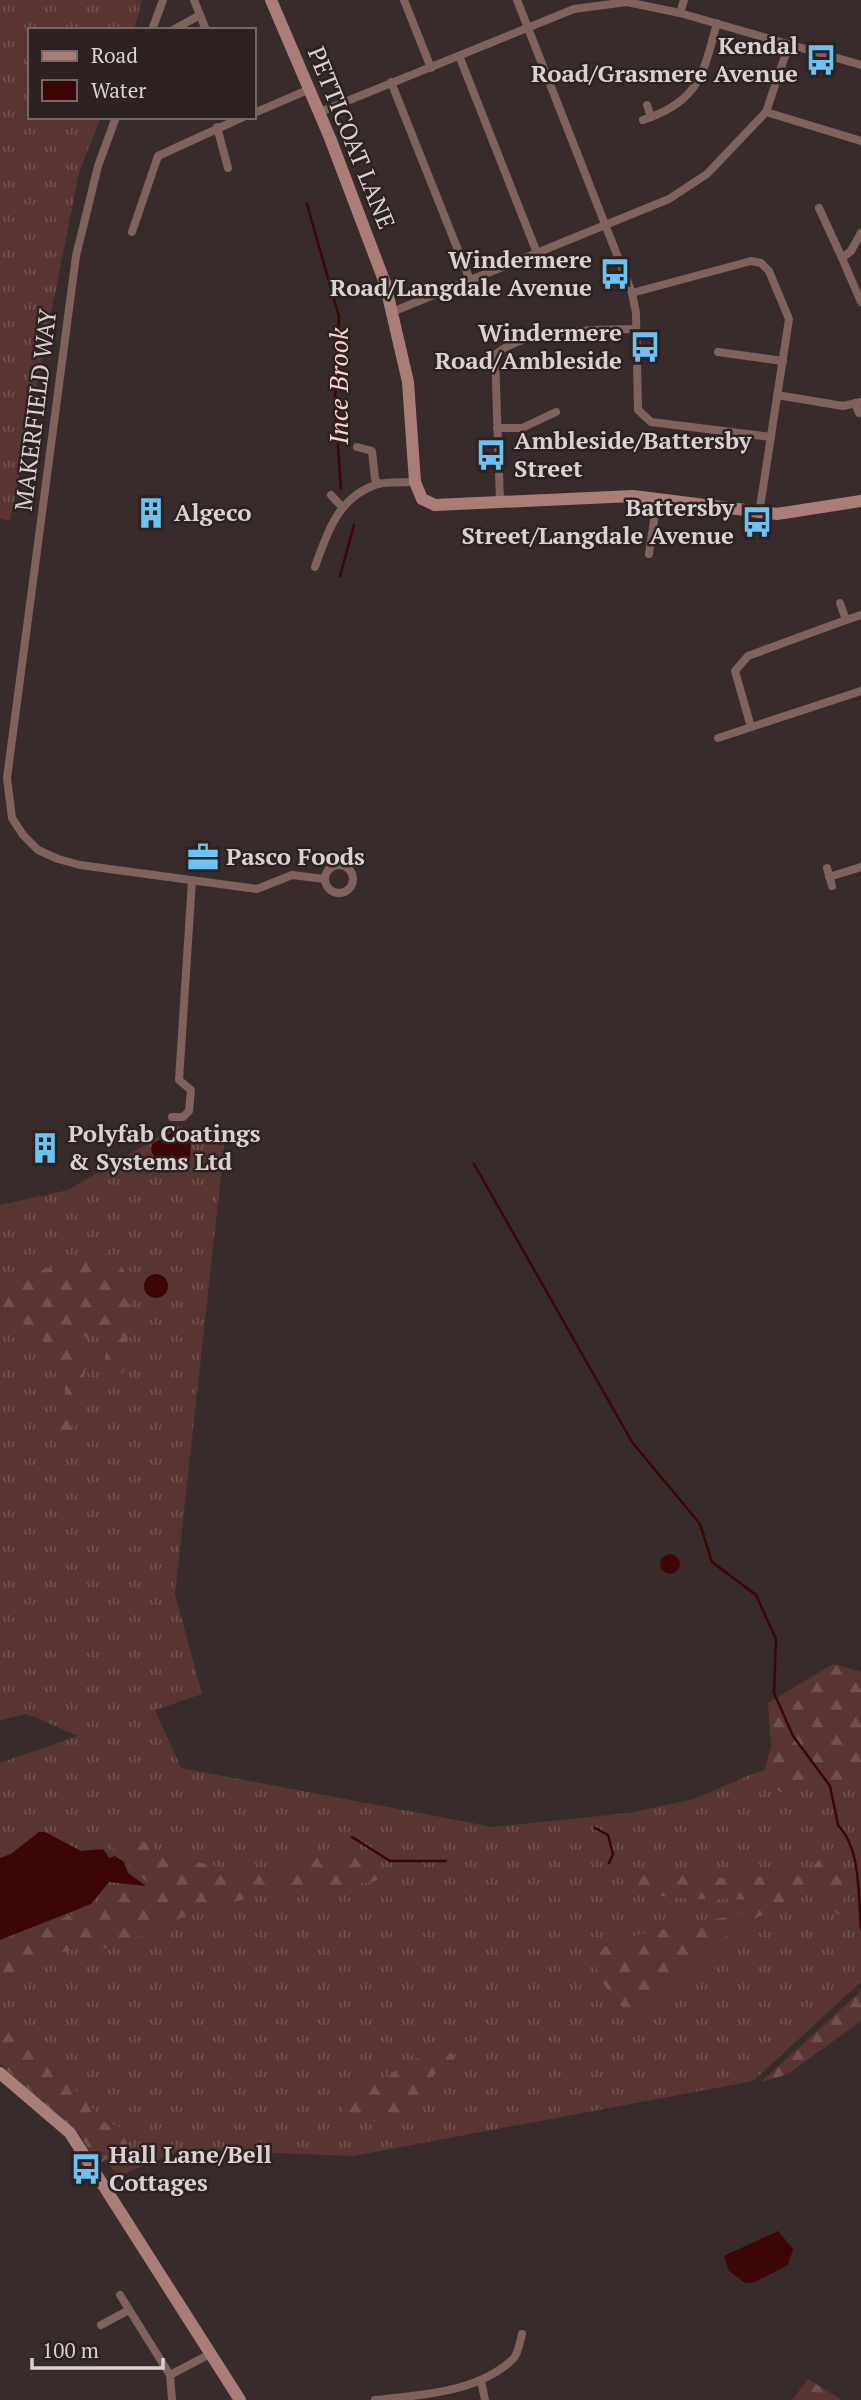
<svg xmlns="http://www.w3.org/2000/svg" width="861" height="2400" font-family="'PT Serif',serif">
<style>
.grass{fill:url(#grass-tufts)}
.forest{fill:url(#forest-firs)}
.water{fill:#3e0507}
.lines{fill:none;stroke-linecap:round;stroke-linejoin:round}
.stream{stroke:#3e0507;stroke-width:2.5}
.street{stroke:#7f615e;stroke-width:8}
.secondary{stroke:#ab7d78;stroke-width:12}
.labels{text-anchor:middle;stroke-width:5;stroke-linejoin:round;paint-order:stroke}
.poi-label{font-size:24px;font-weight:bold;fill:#d9d2d1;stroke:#2d2221;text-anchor:start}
.street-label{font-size:24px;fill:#d9d2d1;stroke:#2d2221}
.water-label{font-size:26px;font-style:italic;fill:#fcd3cf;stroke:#2d2221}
</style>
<defs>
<pattern id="grass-tufts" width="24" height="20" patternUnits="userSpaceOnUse" patternTransform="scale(1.75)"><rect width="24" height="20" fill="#583532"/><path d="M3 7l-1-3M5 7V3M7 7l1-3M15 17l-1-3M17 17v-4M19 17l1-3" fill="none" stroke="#6f514f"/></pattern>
<pattern id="forest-firs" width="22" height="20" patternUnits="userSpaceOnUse" patternTransform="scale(1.75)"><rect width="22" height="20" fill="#583532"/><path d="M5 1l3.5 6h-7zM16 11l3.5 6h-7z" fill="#6f514f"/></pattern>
</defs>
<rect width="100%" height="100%" fill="#372c2b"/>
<g class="grass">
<polygon points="0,0 142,0 134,30 30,30 30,117 101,117 79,173 10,521 0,518"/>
<polygon points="177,1126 225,1139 175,1594 202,1694 155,1710 181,1768 493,1827 629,1813 694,1799 752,1774 818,1756 861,1761 861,1982 753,2081 353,2156 184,2149 118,2176 87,2137 0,2054 0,1763 78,1736 27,1714 0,1720 0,1205 68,1190"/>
</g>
<g class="forest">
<path d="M107,1254C112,1258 119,1263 123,1269C138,1295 126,1345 123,1373H102L109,1338L103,1332L91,1337L63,1335L82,1355L86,1368L70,1432L62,1440L54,1436C53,1422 65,1410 65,1395C66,1355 32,1325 0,1309V1274L37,1271Z"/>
<polygon points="833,1664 861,1672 861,1783 794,1782 781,1793 763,1776 771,1746 768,1703"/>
<polygon points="128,1838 150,1843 159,1854 234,1870 286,1873 294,1872 300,1854 344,1852 374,1860 380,1870 377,1880 372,1882 276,1891 206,1909 160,1926 111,1949 91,1946 54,1954 8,1983 0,1976 0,1944 95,1905 110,1885 144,1889 151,1884 131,1870 126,1859 108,1844 111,1839"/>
<path d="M825,1852C852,1859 844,1894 841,1916L835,1912L826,1892L812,1891L737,1927L644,2010L630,2015C618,2003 587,1971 598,1952C608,1935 723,1919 747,1913L746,1900C715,1896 646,1907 627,1878L630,1872L716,1878L807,1875Z"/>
<polygon points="861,1991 861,2021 788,2074 761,2082"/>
<polygon points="0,2014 23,2036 59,2057 61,2075 106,2123 119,2126 127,2143 98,2165 79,2134 0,2064"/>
<path d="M446,2052L453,2054V2061L421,2084C420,2091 420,2100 416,2106C406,2120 360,2125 345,2118L340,2104L361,2088L388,2077L407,2061Z"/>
<polygon points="808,2379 842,2400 792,2400"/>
</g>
<g class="water">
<path d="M179,1129L191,1140L190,1160L184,1169C170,1164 155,1166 151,1149L152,1144Z"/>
<circle cx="156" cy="1286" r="12"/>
<circle cx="670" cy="1564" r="10"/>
<polygon points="39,1832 45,1832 81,1851 103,1849 109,1858 115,1856 124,1862 128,1873 146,1886 109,1882 91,1904 0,1940 0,1858 11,1854"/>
<polygon points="778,2231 793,2249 788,2265 755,2282 745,2283 729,2271 724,2256"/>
</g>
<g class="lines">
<g class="stream">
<polyline points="307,204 339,317 335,401 341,489"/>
<polyline points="340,576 354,525"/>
<path d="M474,1164L632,1442L700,1524L712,1562L756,1595L776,1639L774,1693L793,1736L830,1786L838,1825C861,1849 858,1892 861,1929"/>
<polyline points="595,1828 608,1835 613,1854 609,1863"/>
<polyline points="352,1837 390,1861 446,1861"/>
</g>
<g class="street">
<polyline points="194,0 206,30"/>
<polyline points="404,0 431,68"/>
<polyline points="517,0 632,293 636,313 638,410 651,422 771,437"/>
<polyline points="680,13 684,0"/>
<polyline points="152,30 163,0"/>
<polyline points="173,30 200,15"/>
<polyline points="460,58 537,253"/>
<polyline points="391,82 470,280"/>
<polyline points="320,112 574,9 627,2 680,13 861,65"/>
<polyline points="766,112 861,141"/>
<polyline points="254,113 310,89"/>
<polyline points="116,117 98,166 76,256 7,778 12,818 23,835 38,850 58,859 80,865 257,889 292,875 325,879"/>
<path d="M651,117C701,98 704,70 717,23"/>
<polyline points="643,120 651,117 647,105"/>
<polyline points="217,127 228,168"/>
<polyline points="819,208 842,258"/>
<polyline points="132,232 158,156 243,117"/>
<polyline points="861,233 851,251 842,258 861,302"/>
<polyline points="632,293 751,261 761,263 769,271 789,319 759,514"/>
<polyline points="392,312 669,199 707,174 766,112 789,44"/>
<polyline points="718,352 783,361"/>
<polyline points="777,395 843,406 861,402"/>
<polyline points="855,403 859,413"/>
<polyline points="497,428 522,428 556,412"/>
<polyline points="357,447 372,451 375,479 379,484"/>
<polyline points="331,495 342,507"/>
<path d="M500,502L495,355C524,328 597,330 636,329"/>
<polyline points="649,554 657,500"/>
<path d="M315,567C327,533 338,498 375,485C386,481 403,483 415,482"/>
<polyline points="840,603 846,620 861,615"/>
<polyline points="751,727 735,671 748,656 846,620"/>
<polyline points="718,738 861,691"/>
<circle cx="339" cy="879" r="14"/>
<polyline points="827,868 832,886"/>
<polyline points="829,877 861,867"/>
<polyline points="172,1117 183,1117 189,1111 191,1090 179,1080 192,881"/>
<polyline points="120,2295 170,2375 172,2400"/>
<polyline points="101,2325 129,2310"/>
<polyline points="170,2375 208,2355"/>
<polyline points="481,2381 485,2400"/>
<path d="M375,2400C420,2395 478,2393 513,2359C518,2354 520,2342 522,2334"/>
</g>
<g class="secondary">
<polyline points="271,0 330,138 385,283 408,382 415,482 422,499 435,505 633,496 777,514 861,501"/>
<polyline points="0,2073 70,2133 240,2400"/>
</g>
</g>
<defs>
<symbol id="bus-bare" viewBox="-9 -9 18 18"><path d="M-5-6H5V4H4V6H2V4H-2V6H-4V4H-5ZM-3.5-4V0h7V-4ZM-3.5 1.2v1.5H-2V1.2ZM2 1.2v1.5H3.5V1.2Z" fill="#6cc3f3" stroke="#2d2221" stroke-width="2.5" paint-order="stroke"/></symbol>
<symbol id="building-bare" viewBox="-9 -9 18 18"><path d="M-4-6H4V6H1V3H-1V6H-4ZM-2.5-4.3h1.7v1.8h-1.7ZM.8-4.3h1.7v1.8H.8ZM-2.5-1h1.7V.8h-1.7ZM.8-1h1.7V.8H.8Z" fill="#6cc3f3" stroke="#2d2221" stroke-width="2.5" paint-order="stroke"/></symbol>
<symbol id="office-bare" viewBox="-9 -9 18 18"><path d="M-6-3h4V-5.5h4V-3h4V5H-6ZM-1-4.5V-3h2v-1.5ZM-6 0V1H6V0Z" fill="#6cc3f3" stroke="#2d2221" stroke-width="2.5" paint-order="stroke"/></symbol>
</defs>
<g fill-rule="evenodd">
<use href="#bus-bare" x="799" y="38" width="44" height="44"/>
<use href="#bus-bare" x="593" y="252" width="44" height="44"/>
<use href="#bus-bare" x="623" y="325" width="44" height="44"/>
<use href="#bus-bare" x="469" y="433" width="44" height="44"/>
<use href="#building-bare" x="129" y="491" width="44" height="44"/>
<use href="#bus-bare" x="735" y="500" width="44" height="44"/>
<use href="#office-bare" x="181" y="835" width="44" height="44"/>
<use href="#building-bare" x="23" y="1126" width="44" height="44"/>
<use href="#bus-bare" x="64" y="2147" width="44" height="44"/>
</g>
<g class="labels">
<g class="poi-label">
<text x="798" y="54" text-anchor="end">Kendal<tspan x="798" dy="28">Road/Grasmere Avenue</tspan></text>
<text x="592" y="268" text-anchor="end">Windermere<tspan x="592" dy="28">Road/Langdale Avenue</tspan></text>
<text x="622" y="341" text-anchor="end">Windermere<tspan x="622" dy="28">Road/Ambleside</tspan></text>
<text x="514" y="449">Ambleside/Battersby<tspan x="514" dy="28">Street</tspan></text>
<text x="734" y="516" text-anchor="end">Battersby<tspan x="734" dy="28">Street/Langdale Avenue</tspan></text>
<text x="174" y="521">Algeco</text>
<text x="226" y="865">Pasco Foods</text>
<text x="68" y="1142">Polyfab Coatings<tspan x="68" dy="28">&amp; Systems Ltd</tspan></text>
<text x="109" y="2163">Hall Lane/Bell<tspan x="109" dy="28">Cottages</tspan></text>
</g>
<g class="street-label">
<text transform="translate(351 138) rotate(68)" y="8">PETTICOAT LANE</text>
<text transform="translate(36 410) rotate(-83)" y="8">MAKERFIELD WAY</text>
</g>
<g class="water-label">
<text transform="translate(339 386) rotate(-90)" y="9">Ince Brook</text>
</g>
</g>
<rect x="28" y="28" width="228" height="91" fill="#2d2221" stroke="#726867" stroke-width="2"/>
<rect x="42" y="51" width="35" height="10" fill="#ab7d78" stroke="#726867" stroke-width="2"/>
<text x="91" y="63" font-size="21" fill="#d9d2d1">Road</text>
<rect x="42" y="80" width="35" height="21" fill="#3e0507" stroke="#726867" stroke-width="2"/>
<text x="91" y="98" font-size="21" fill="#d9d2d1">Water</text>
<path d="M32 2358v10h131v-10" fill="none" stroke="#d9d2d1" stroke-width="3.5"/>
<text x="42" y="2358" font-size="21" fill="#d9d2d1" stroke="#2d2221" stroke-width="5" paint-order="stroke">100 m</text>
</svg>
